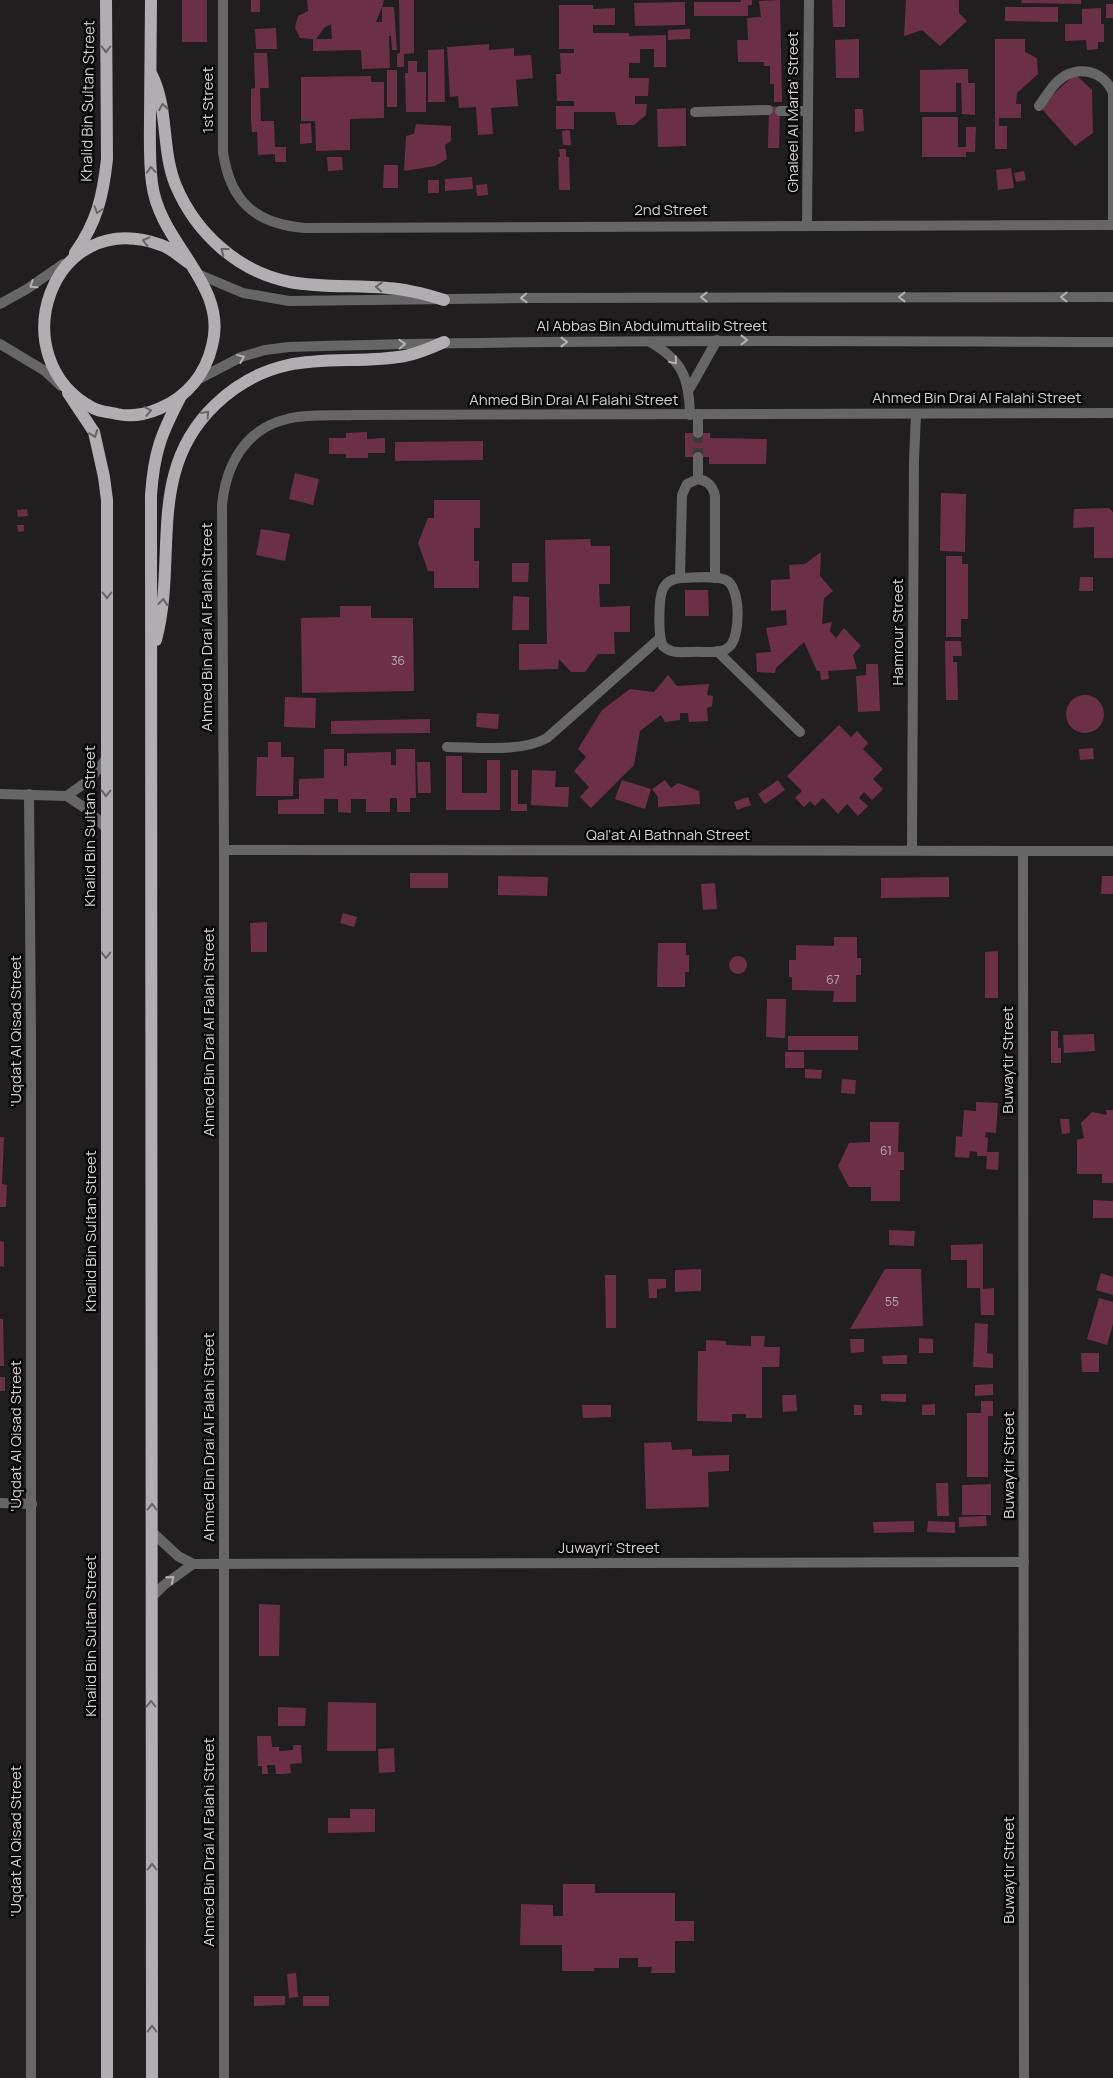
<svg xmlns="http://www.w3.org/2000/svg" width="1113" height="2078" font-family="Manrope,sans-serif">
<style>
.building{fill:#6b3045;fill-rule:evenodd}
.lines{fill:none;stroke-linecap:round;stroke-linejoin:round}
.minor-tunnel{stroke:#3c393b;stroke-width:10;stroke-dasharray:10 5;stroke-linecap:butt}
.minor{stroke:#676667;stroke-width:10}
.tertiary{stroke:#676667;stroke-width:10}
.primary{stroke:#b0aeb1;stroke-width:12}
.oneway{stroke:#656365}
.oneway2{stroke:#b3b1b2}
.labels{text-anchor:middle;stroke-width:5;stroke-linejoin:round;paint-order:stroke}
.number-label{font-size:12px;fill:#b9a9af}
.street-label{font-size:15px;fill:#d3d1d2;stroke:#0a0809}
</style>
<rect width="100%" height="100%" fill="#211e20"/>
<g class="building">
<rect x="182" y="0" width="25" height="42"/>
<rect x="251" y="0" width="9" height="12"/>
<path d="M307,0H384L382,7H394L397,50H392L391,36H389L390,68L362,69L361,50L313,51V39L300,38L295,28L298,16L308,11ZM382,7V22H376ZM331,24L332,39H316L324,28Z"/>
<polygon points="399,0 414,0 414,53 404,54 404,67 397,67 397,54 400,53"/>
<polygon points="741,0 752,0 752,5 748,5 748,16 694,16 694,2 741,2"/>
<polygon points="780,0 782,102 774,102 774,84 770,84 770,66 764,66 764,62 738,62 737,40 748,40 747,18 761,17 759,1"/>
<polygon points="832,0 845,0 845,27 833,27"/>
<polygon points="906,0 959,0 959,13 967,21 940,46 922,30 904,36"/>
<polygon points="1022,0 1081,0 1081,4 1021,3"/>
<polygon points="685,2 685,25 635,26 634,3"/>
<rect x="1106" y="4" width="7" height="14"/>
<polygon points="559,5 593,5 593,9 615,8 615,25 593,25 593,33 629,33 629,36 666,35 666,67 654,67 654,49 640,49 640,63 629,63 629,78 649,78 648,96 635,96 635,104 647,104 646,115 634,125 617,125 615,112 574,112 574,129 556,129 556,106 574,106 574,101 557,101 556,74 561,74 560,53 574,53 574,49 559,49"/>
<polygon points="1005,7 1058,7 1058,22 1005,21"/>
<polygon points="1101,8 1101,24 1104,24 1104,42 1098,42 1098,49 1087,50 1086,40 1065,41 1065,24 1082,24 1082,9"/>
<polygon points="276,28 277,49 256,49 255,29"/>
<polygon points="690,29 690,39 668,40 668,30"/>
<polygon points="859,39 859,78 836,78 835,40"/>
<polygon points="995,39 1025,39 1025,52 1037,58 1038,74 1017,93 1016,104 1021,104 1021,118 999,118 999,126 1007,126 1007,149 995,149"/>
<polygon points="489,44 489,50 514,48 514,56 531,55 533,78 516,80 518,106 491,108 493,134 478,135 476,107 459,108 458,96 450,97 447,47"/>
<polygon points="444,49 445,102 428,102 428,50"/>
<polygon points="254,53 267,53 269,88 260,88 261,121 274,121 275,147 286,147 286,162 275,162 275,154 258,155 257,132 252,132 251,122 251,89 255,88"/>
<polygon points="408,61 417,61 417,72 426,72 426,112 406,112 405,73 408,73"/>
<polygon points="968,69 968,83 975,83 975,115 962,114 961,83 956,83 956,112 920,112 920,70"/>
<rect x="387" y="70" width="10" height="37"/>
<polygon points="1075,74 1092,90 1093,133 1075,146 1040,107"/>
<polygon points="371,76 371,82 384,82 384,118 350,119 350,150 316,151 315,121 301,121 301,77"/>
<polygon points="769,106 780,107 779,148 768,148"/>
<polygon points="686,108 686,146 658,147 657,109"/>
<polygon points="855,109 863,109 864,131 855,132"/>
<polygon points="922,117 958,117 958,147 966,147 966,127 976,127 975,152 966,152 966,157 922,157"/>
<polygon points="311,123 312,143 300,144 300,124"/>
<polygon points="416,124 451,126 451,141 445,145 447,159 435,166 404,171 406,136 414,134"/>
<polygon points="570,130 571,145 563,145 562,131"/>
<polygon points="559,149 566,149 566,157 569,157 570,190 559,190 558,157 560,157"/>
<polygon points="327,157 342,157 343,170 328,171"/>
<polygon points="384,165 398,165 398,188 383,188"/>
<polygon points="1011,168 1014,188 998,190 996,170"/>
<polygon points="1024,171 1026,180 1016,182 1014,173"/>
<polygon points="472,177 473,189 445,191 445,179"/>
<rect x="428" y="180" width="11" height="13"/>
<polygon points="487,184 488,195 477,196 476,185"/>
<polygon points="367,432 367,439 385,438 385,453 368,453 368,458 346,458 346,454 329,454 329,438 346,438 346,433"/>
<polygon points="685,433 710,433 710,438 767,439 766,464 709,464 709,457 685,457"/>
<polygon points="483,441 483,460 395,461 395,442"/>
<polygon points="295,473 319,479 313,505 289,499"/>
<polygon points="941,493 966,494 965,552 940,551"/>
<polygon points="434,500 480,500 480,528 474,528 474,561 479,561 479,588 434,588 434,571 428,571 418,543 428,518 434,518"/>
<polygon points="1109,508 1113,512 1113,558 1094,558 1094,527 1073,528 1074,509"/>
<polygon points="27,509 28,516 18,517 17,510"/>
<polygon points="17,525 24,525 24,531 18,532"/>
<polygon points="261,529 290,534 285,561 256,555"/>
<polygon points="590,539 591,546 610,546 610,584 599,584 600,607 630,606 630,632 614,632 615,654 598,654 585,672 571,672 559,659 558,669 519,670 519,644 547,644 545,540"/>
<polygon points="821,552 820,576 833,591 824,598 822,624 832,622 830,631 836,638 844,628 861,646 853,655 857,669 828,671 829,679 821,680 820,671 817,671 804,642 776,668 775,673 757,672 756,653 771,652 766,628 787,625 786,610 771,611 771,580 790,579 789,565 805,564"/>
<polygon points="946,556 962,556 962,564 968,564 968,619 961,619 961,637 946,637"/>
<polygon points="512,563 529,563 528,582 512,582"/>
<polygon points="1080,577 1093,577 1093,591 1079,591"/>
<polygon points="685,590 708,590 709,616 685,616"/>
<polygon points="513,596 529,597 529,630 512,630"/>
<polygon points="340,606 371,606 371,618 413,618 414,691 302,693 301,618 340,617"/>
<polygon points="945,641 961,641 962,656 953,656 953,662 957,662 958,700 946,700"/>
<polygon points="866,664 878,664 880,711 858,712 856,676 866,675"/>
<polygon points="668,675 677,686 709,684 707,695 713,696 712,706 707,708 708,721 689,722 688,713 680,713 680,720 665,722 661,715 640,731 634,765 591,808 580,797 589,787 574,771 586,757 578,749 602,710 630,689 654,692"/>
<circle cx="1085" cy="714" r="19"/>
<polygon points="285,697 316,698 315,728 284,727"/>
<polygon points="477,713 499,714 498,729 476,727"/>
<polygon points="430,719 430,733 331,734 331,721"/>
<polygon points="839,725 851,737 857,731 868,743 863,749 883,769 873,779 883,789 872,800 864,792 859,798 868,806 858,816 847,804 838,814 823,798 815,806 810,801 804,807 795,798 802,791 787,776"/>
<polygon points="268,742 281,742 281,757 294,757 293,796 256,796 257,757 268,757"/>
<polygon points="1093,748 1094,759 1080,760 1079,749"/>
<polygon points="324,749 344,749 344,766 347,766 347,753 391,752 391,765 396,765 396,749 415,749 416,798 410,798 410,812 397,812 397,798 390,798 390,812 366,812 366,799 351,799 351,813 338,812 338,799 324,799 324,814 278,814 278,800 299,799 299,779 324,778"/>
<polygon points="446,756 462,756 462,793 487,793 487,760 500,760 500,810 446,810"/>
<polygon points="417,762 430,762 431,793 418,793"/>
<polygon points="511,770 518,770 518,804 527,804 527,811 511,811"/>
<polygon points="532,770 556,771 555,787 569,787 568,807 531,805"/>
<polygon points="622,780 651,789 645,809 615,799"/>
<polygon points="665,780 671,788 678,783 699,791 700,804 658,807 658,797 652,789"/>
<polygon points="778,780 785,790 765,804 758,794"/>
<polygon points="748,797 751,805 737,810 734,802"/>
<rect x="410" y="873" width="38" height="15"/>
<polygon points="498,876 548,877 547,896 498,895"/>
<polygon points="1102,876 1113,876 1113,894 1101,894"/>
<polygon points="949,877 949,897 881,898 881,878"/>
<polygon points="715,883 717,909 703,910 701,884"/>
<polygon points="343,913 357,917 354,927 340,923"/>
<polygon points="267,922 267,952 251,952 250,923"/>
<polygon points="834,937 857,937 857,958 861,958 861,975 856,975 856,1002 833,1002 834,991 792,990 792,977 789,977 789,960 796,960 796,945 834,946"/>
<polygon points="658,943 686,943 686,955 689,955 689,972 685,972 685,987 657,987"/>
<polygon points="998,951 998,998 985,998 985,952"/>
<circle cx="738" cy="965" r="9"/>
<polygon points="767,999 786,999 785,1038 766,1037"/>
<polygon points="1051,1031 1058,1031 1058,1048 1061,1048 1061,1063 1051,1063"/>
<polygon points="1094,1034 1095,1051 1064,1053 1063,1035"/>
<rect x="788" y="1036" width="70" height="14"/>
<rect x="785" y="1052" width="19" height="16"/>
<polygon points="805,1069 822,1070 821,1079 805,1078"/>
<polygon points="842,1079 856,1080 855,1094 841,1093"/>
<polygon points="976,1102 998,1103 996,1133 986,1132 985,1137 988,1138 987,1152 999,1152 998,1170 986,1169 987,1156 977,1156 977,1152 970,1151 969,1158 955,1157 956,1136 962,1137 964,1110 976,1111"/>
<polygon points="1106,1110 1113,1110 1113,1183 1102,1183 1102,1174 1077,1174 1077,1140 1084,1138 1081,1123 1092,1112 1107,1115"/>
<polygon points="1060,1119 1069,1119 1070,1133 1062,1134"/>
<polygon points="870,1122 899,1122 898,1152 904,1152 904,1170 900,1170 900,1201 871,1201 871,1187 849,1187 838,1166 849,1143 870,1142"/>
<polygon points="0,1137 4,1137 2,1184 7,1185 6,1207 0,1207"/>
<polygon points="1093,1200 1113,1201 1113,1218 1093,1218"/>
<polygon points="889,1230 915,1231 914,1246 889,1245"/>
<polygon points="0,1241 4,1242 4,1267 0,1266"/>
<polygon points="983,1244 983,1289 994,1288 994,1315 981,1315 980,1288 967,1288 967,1260 951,1260 951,1245"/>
<polygon points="701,1269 701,1291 675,1292 675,1270"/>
<polygon points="885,1269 921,1269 923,1326 850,1329"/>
<polygon points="1101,1273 1113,1277 1113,1295 1096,1290"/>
<polygon points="605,1275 616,1275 616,1328 606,1328"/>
<polygon points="648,1279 666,1279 666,1288 657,1289 657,1298 649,1298"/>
<polygon points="1099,1298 1113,1302 1113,1324 1107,1345 1087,1339"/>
<polygon points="0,1319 3,1319 4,1366 0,1366"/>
<polygon points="975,1323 988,1324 987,1353 993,1354 993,1368 973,1367"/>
<polygon points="751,1336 765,1336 764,1347 780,1347 779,1367 762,1367 762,1418 746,1418 746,1414 732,1414 732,1422 697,1421 698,1351 706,1351 706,1340 726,1341 726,1345 751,1346"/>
<polygon points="919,1338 933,1339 933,1353 919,1353"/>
<polygon points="850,1339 864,1339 864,1352 851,1353"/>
<polygon points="1081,1353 1099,1353 1099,1372 1082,1372"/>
<polygon points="907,1355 907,1364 883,1364 882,1356"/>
<rect x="0" y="1377" width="5" height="14"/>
<polygon points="993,1384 993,1395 975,1396 975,1385"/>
<polygon points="881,1394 906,1394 906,1402 881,1401"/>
<polygon points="782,1395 796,1395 797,1411 783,1412"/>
<polygon points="981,1401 993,1401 993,1416 988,1416 988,1477 967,1477 967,1413 981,1413"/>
<polygon points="935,1404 935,1415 922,1415 922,1405"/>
<polygon points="582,1405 611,1405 611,1417 583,1418"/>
<rect x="854" y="1405" width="8" height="10"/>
<polygon points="671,1442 672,1450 692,1449 692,1456 729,1455 729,1471 708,1472 709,1507 646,1509 644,1443"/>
<polygon points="936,1483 948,1483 949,1516 937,1516"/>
<polygon points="991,1484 991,1515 962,1515 962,1485"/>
<polygon points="986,1516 987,1526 959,1527 959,1517"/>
<polygon points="914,1521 914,1532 874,1533 873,1522"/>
<polygon points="928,1521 955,1522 955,1533 927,1532"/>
<polygon points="259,1604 280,1605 279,1656 259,1656"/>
<polygon points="328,1702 376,1703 376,1751 327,1751"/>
<polygon points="278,1707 306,1708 305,1726 278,1726"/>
<polygon points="257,1736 271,1736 272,1747 279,1747 279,1751 293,1750 293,1745 301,1745 302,1763 290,1764 291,1773 282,1774 276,1774 275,1765 267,1765 268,1774 262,1774 262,1766 258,1766"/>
<polygon points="394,1748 395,1772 379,1773 378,1749"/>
<polygon points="350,1809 375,1809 375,1832 328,1833 328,1818 350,1818"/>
<polygon points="563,1884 595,1884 595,1893 675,1893 675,1921 694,1921 694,1941 675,1941 675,1973 651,1973 652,1967 638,1967 638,1958 619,1958 619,1968 594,1968 594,1971 562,1971 562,1945 520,1945 521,1904 553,1905 553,1916 563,1916"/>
<polygon points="296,1973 298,1997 289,1998 287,1974"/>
<polygon points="254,1996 285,1996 285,2005 254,2006"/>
<rect x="303" y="1996" width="26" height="10"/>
</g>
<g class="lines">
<polyline class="minor-tunnel" points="698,433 698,457"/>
<g class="minor">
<path d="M223,0V152C230,201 255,224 305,228L1113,225"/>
<path d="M1039,106C1046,97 1050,88 1058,81C1076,64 1104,70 1113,93V225"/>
<polyline points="780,111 807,111"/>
<polyline points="695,112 768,110"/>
<polyline points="807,225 809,0"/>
<polyline points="0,304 27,289 63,264"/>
<path d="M650,342C683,361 689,378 690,415"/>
<polyline points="0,344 45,371 61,386"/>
<polyline points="690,388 717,340"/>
<polyline points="698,414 698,433"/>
<polyline points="698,457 698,479"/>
<path d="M680,578C694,578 714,575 726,580C741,587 741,637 729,647C720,655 703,651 692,652C681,652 671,654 663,646C658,637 658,596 664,587C667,581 673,579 680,578Z"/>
<path d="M680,578L682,495L687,484L698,479C708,481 713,486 715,496V578"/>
<polyline points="717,651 800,732"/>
<path d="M447,747C477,747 520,753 547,738L660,638"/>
<polyline points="0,794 67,796 88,810 106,828"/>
<polyline points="29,794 31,1034 31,2078"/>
<polyline points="67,796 90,779 107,758"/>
<polyline points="224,850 1113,851"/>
<polyline points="912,850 914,460 916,414"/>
<polyline points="1023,852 1024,2078"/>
<polyline points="0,1503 32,1504"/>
<polyline points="152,1532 178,1556 193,1564 1024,1562"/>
<polyline points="151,1598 164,1585 193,1564"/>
<path d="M224,2078V850L222,505C226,465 245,429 287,419C305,414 334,416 353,415L1113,413"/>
</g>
<g class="tertiary">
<polyline points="198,274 243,293 289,301 531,298 1113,297"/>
<path d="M197,380L241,357L265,350L289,347C564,339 838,341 1113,342"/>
</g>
<g class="primary">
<path d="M151,0C151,39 150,78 150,117C150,139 149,161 152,183C159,244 229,284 212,346C209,359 203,372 194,383C177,404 144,420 117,414C109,412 100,412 93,408C0,359 50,205 161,245C171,248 180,257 189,263"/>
<path d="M152,75C169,110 161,150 176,186C196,233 238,272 290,282C322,288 355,285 388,288C407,289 425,294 444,300"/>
<path d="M75,253C97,222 103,196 107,159L106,0"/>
<polyline points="68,393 94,432 104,477 107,500 107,2078"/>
<path d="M156,640C178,557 145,471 216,404C236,385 261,371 288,365C326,357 366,363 405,356C419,353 431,348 444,342"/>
<path d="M152,2078L151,495C154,452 161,434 181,396"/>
</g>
</g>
<defs><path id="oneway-chevron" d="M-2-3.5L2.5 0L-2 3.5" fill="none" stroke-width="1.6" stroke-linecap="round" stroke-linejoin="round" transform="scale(1.25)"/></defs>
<g class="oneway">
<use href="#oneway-chevron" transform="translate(106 49) rotate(90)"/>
<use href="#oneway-chevron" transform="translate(163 107) rotate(-100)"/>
<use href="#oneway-chevron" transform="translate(151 170) rotate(-94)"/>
<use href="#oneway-chevron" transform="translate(98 210) rotate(108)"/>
<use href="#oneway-chevron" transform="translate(146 241) rotate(-166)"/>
<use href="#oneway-chevron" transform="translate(224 251) rotate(-143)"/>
<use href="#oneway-chevron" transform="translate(379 287) rotate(-178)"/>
<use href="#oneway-chevron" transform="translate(148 411) rotate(-11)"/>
<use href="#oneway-chevron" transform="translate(206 414) rotate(-49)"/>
<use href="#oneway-chevron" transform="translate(94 434) rotate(69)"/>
<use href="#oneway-chevron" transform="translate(107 595) rotate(90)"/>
<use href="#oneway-chevron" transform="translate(163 602) rotate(-85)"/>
<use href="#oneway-chevron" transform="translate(106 793) rotate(91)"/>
<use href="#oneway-chevron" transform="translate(106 955) rotate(90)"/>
<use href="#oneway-chevron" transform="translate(152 1507) rotate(-90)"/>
<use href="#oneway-chevron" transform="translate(151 1704) rotate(-90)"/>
<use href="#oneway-chevron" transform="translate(152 1867) rotate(-90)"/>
<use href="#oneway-chevron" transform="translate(152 2029) rotate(-90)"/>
</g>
<g class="oneway2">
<use href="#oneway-chevron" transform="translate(33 285) rotate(147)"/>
<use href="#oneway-chevron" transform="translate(704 297) rotate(180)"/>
<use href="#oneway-chevron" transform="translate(902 297) rotate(-180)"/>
<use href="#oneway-chevron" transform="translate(1064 297) rotate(-180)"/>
<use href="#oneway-chevron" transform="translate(524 298) rotate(178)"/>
<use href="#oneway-chevron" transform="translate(744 340)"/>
<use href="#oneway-chevron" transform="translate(564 342)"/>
<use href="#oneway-chevron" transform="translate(402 344) rotate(-2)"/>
<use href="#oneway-chevron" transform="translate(241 358) rotate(-22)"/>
<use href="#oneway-chevron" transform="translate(674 361) rotate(50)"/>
<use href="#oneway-chevron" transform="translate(171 1579) rotate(-39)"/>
</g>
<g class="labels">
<g class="number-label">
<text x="398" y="665">36</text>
<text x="833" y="984">67</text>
<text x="886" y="1155">61</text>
<text x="892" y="1306">55</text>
</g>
<g class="street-label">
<text transform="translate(208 100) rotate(-90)" y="5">1st Street</text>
<text transform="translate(88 101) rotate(-89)" y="5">Khalid Bin Sultan Street</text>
<text transform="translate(793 112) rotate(-90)" y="5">Ghaleel Al Marfa' Street</text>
<text x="671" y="215">2nd Street</text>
<text x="652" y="331">Al Abbas Bin Abdulmuttalib Street</text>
<text x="977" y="403">Ahmed Bin Drai Al Falahi Street</text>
<text x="574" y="405">Ahmed Bin Drai Al Falahi Street</text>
<text transform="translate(207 627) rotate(-90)" y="5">Ahmed Bin Drai Al Falahi Street</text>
<text transform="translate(898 632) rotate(-90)" y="5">Hamrour Street</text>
<text transform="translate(90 826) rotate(-90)" y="5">Khalid Bin Sultan Street</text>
<text x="668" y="840">Qal'at Al Bathnah Street</text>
<text transform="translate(16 1031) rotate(-90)" y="5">'Uqdat Al Qisad Street</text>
<text transform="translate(209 1032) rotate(-90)" y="5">Ahmed Bin Drai Al Falahi Street</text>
<text transform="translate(1008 1060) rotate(-90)" y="5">Buwaytir Street</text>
<text transform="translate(91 1231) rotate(-90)" y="5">Khalid Bin Sultan Street</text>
<text transform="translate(16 1436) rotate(-90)" y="5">'Uqdat Al Qisad Street</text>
<text transform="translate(209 1437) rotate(-90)" y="5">Ahmed Bin Drai Al Falahi Street</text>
<text transform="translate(1009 1465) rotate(-90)" y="5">Buwaytir Street</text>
<text x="609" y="1553">Juwayri' Street</text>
<text transform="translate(91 1636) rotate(-90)" y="5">Khalid Bin Sultan Street</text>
<text transform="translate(16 1841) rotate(-90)" y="5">'Uqdat Al Qisad Street</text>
<text transform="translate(209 1842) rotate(-90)" y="5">Ahmed Bin Drai Al Falahi Street</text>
<text transform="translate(1009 1870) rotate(-90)" y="5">Buwaytir Street</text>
</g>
</g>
</svg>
